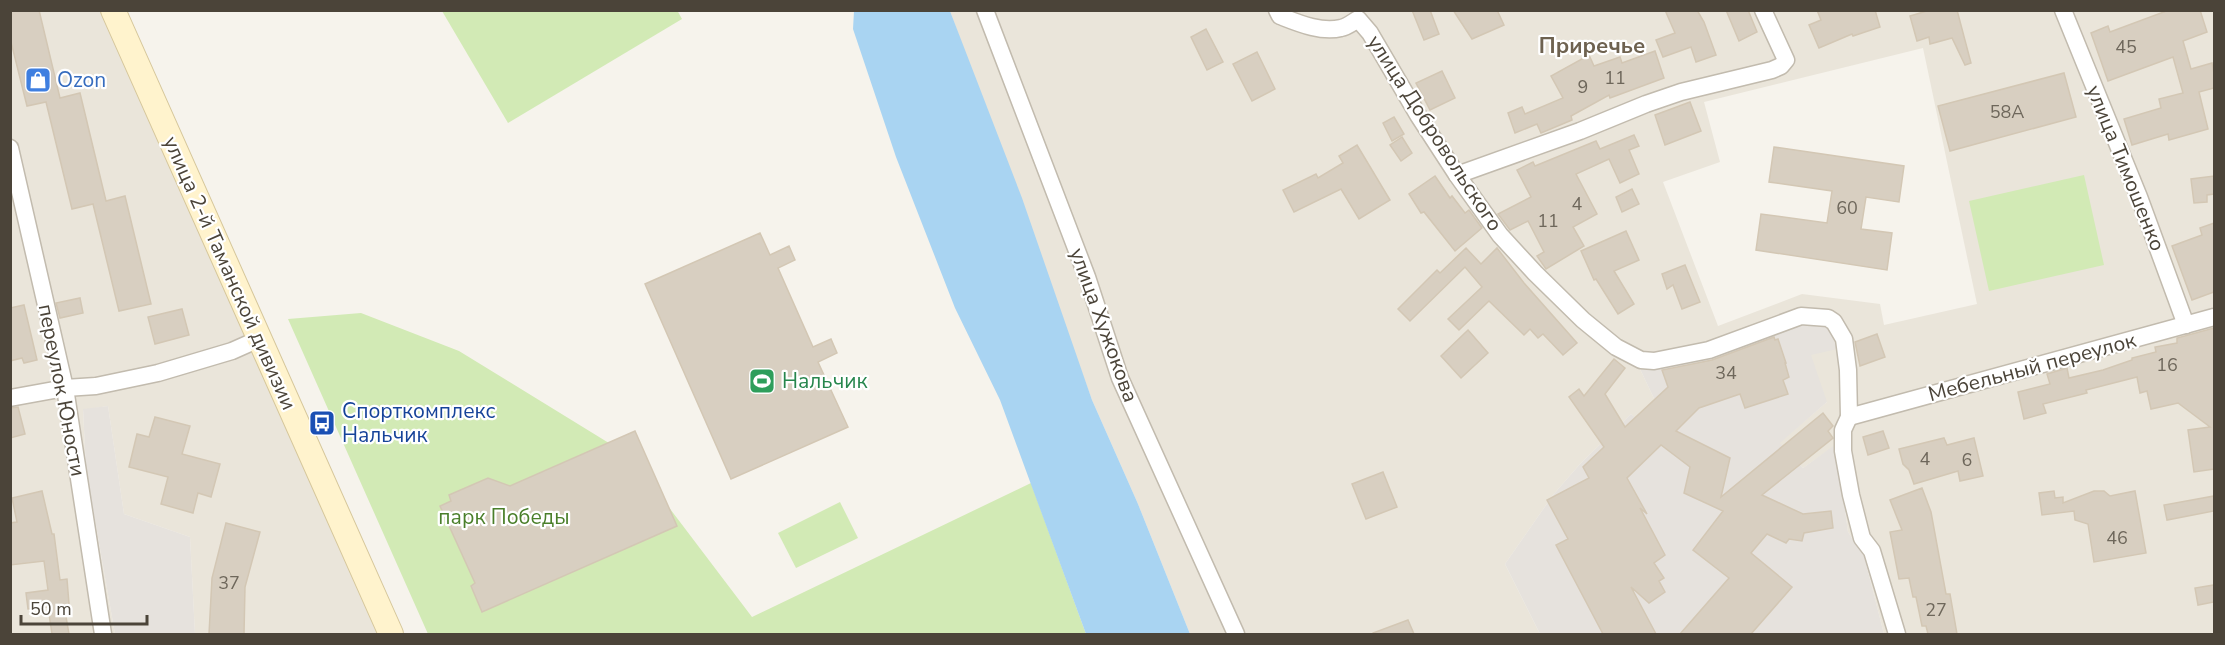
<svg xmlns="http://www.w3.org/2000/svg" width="2225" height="645" font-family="'Nunito Sans',sans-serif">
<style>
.residential{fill:#eae5da;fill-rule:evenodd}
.industrial{fill:#e6e2dd}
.green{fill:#d2eab5}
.water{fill:#a9d4f2}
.building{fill:#d8cfc1;stroke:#d3c7b4;stroke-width:1.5}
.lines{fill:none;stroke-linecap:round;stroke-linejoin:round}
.street-casing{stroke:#c2bbae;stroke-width:19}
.secondary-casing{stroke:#d6c79b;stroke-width:26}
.street{stroke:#fff;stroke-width:16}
.secondary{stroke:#fff3cd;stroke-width:24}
.labels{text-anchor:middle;stroke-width:4.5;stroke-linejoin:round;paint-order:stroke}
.number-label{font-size:18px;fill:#6e675b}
.shop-label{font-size:21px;fill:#366cbe;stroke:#fff;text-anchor:start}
.street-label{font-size:21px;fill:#4b4439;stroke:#fff}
.leisure-label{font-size:21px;fill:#27864d;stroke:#fff;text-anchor:start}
.transit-label{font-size:21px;fill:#164399;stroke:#fff;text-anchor:start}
.park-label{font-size:21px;fill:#4a7f2a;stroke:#fff}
.neighbourhood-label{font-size:22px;font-weight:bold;fill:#6e6250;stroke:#fff}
</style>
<rect width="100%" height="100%" fill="#f6f3ec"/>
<g class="residential">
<polygon points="10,11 113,11 391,634 195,634 190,537 124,514 108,406 83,410 86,469 115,634 11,634"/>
<path d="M950,11H2214V634H1884L1864,556L1848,532L1836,445L1803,468L1779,443L1827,402L1691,358L1640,369L1659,409L1644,426L1631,414L1580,464L1553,495L1505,564L1540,634H1190L1138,504L1092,400ZM1923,48L1977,304L1884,325L1880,304L1802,294L1718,326L1663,182L1720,162L1704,102Z"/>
</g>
<g class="industrial">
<polygon points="1827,321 1837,349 1811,355 1827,402 1780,443 1803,468 1836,444 1848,532 1864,556 1884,634 1540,634 1505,564 1553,495 1580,464 1631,414 1644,425 1659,409 1640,369 1691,358 1795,322"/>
<polygon points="108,406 124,514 190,537 195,634 115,634 86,469 83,409"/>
</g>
<g class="green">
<polygon points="677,10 682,19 508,123 442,11"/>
<polygon points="2084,175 2104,265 1989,291 1969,201"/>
<polygon points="361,313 459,351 630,456 752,617 1031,483 1086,634 428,634 288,319"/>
<polygon points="840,502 858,538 796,568 778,533"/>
</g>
<polygon class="water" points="854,11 950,11 1022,198 1092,400 1138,504 1190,634 1086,634 1000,400 955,308 896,157 853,29"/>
<g class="building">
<polygon points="10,10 39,10 60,98 80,93 106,201 125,196 151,304 119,311 93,204 72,209 46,102 27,106 10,38"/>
<polygon points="1412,10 1430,10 1439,34 1424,40"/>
<polygon points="1453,10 1497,10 1504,25 1472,39"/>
<polygon points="1665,10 1697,10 1704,22 1716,55 1696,62 1691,47 1663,57 1656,40 1675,33"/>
<polygon points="1726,10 1748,10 1757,32 1739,41"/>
<polygon points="1817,10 1875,10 1880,27 1853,36 1852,34 1819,48 1809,25 1821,20"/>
<polygon points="1930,10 1957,10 1971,63 1965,65 1952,38 1930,44 1929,37 1917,41 1910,16"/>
<polygon points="2169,10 2200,10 2207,32 2183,41 2191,69 2212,63 2214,73 2214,88 2199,92 2208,129 2169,140 2168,134 2132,145 2124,119 2161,108 2159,99 2183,93 2173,57 2108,81 2091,33 2108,26 2110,32"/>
<polygon points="1206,29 1223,62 1207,70 1191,37"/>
<polygon points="1655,51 1664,78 1610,98 1609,95 1571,116 1572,120 1541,133 1537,124 1515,133 1508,113 1522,107 1525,114 1563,98 1551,76 1589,55 1594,66 1620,57 1622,63"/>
<polygon points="1257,52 1275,89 1252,101 1233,64"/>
<polygon points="1442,71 1455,98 1430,110 1416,83"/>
<polygon points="2064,73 2076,117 1950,151 1938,106"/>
<polygon points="1690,102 1701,131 1665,145 1655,115"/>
<polygon points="1394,117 1404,134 1392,141 1383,123"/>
<polygon points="1634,135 1639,146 1629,150 1639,174 1620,183 1609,159 1576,174 1597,214 1573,227 1584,246 1546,269 1537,256 1544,252 1528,221 1510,230 1498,214 1531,197 1517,170 1533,162 1535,166 1596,141 1600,149"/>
<polygon points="1402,137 1412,153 1401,161 1390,145"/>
<polygon points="1357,145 1390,200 1359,219 1341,189 1294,212 1283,190 1316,174 1318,178 1343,163 1339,156"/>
<polygon points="1774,147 1904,166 1899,202 1866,197 1861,229 1892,233 1887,270 1756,250 1761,214 1827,223 1832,191 1769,182"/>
<polygon points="1435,176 1450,198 1452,196 1465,213 1469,210 1482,228 1455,251 1424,212 1421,213 1409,194"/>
<polygon points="2214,176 2214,194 2207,195 2207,202 2194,203 2191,179"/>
<polygon points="1632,189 1639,204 1622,212 1616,197"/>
<polygon points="2214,223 2214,292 2192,300 2172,246 2202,235 2200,228"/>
<polygon points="1626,231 1639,260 1614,271 1634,304 1618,314 1596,279 1594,280 1581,251"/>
<polygon points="760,233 770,255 789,246 795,260 778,268 813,347 831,339 837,353 818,362 848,427 731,479 645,284"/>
<polygon points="1466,248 1481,264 1497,248 1524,283 1577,343 1563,355 1543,334 1538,338 1530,329 1524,335 1489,301 1459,330 1448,319 1482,287 1465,267 1410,321 1398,309 1437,270 1440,273"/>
<polygon points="1685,265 1700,302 1682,309 1673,285 1667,289 1662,274"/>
<polygon points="80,298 83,313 60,318 56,303"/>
<polygon points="24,305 37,360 24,363 22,358 10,361 10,308"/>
<polygon points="182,309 189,335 155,344 148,317"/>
<polygon points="2214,328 2214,469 2194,472 2188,430 2210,427 2178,403 2151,409 2147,391 2140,393 2137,377 2086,390 2087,393 2043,404 2046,413 2024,419 2018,392 2050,384 2047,374 2067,368 2069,378 2103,370 2132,360 2132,358 2156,352 2155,347 2177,343 2177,338"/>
<polygon points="1468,330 1488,353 1461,378 1441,356"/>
<polygon points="1877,334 1885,357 1860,366 1855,342"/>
<polygon points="1774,337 1775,340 1778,339 1786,363 1785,363 1789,377 1783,380 1788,394 1745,408 1740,394 1699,408 1676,431 1730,458 1721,497 1823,413 1833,426 1828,431 1833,438 1762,495 1803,514 1831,511 1833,528 1804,533 1802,541 1789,539 1786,543 1767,534 1751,553 1792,587 1751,634 1680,634 1729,578 1693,550 1723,511 1684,493 1690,467 1661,445 1627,478 1647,514 1640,508 1665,555 1654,563 1664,578 1659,581 1665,592 1649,603 1631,587 1656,634 1603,634 1556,545 1568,539 1547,500 1589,478 1583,467 1604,447 1569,397 1579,389 1584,396 1614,359 1625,368 1605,394 1625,427 1668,387 1662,370 1712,360"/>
<polygon points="18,407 25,434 10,438 10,408"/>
<polygon points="155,417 190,426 182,454 220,464 211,497 198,493 193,513 161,504 168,477 129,467 137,434 149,437"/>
<polygon points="635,431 677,526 482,612 471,586 475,583 440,506 451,501 449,495 488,478 510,486"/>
<polygon points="1883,431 1889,448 1868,455 1863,437"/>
<polygon points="1944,438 1947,445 1974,438 1983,476 1960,481 1958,471 1914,484 1909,470 1903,464 1899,449"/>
<polygon points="1383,472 1397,507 1366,519 1352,484"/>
<polygon points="1922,488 1931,512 1946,594 1950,594 1957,634 1928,634 1926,626 1922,626 1916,597 1913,597 1909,578 1899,579 1890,532 1902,530 1890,500"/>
<polygon points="42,491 52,534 54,534 60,580 67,579 69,604 64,605 69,634 52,634 48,607 28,609 26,593 48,590 44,561 10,565 10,523 17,522 12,498"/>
<polygon points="2054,491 2055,498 2063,497 2063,503 2094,491 2104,491 2110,496 2135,491 2146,553 2094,562 2088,524 2075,520 2074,511 2042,515 2039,493"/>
<polygon points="2214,496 2214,511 2167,520 2164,505"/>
<polygon points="226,523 260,532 245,587 244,634 209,634 212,578"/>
<polygon points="2214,585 2214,602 2198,605 2195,588"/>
<polygon points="1408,620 1414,634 1373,634 1373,633"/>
</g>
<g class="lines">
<defs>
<g id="street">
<polyline points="985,10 1087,277 1120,378 1236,634"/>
<path d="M1277,10L1280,16C1298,23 1321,33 1341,28C1347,27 1353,22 1358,19L1370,33L1418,115L1457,175L1500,235L1535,273L1583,320L1616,347L1641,360L1654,361L1709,350L1801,316L1828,318L1834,322L1844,339L1848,370L1849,417L1843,430V451L1851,495L1862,538L1872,551L1897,634"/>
<polyline points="2063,10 2139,197 2186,325"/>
<polyline points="10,148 65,388 103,634"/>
<polyline points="1457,175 1580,131 1646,104 1681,92 1772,70 1781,66 1786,60 1763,10"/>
<polyline points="10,398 65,388 96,386 158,373 232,351 259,339"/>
<polyline points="1849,417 2214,317"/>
</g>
<polyline id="secondary" points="113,10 391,634"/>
</defs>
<use href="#street" class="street-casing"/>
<use href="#secondary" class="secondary-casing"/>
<use href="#street" class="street"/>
<use href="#secondary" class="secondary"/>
</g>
<defs>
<symbol id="shop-square" viewBox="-11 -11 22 22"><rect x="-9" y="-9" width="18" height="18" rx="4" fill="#3f7fe0" stroke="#fff"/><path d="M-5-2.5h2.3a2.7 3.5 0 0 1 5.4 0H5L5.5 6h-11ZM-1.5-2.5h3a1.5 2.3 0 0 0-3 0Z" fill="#fff"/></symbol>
<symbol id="stadium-square" viewBox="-11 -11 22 22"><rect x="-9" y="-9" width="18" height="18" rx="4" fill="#2e9e5b" stroke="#fff"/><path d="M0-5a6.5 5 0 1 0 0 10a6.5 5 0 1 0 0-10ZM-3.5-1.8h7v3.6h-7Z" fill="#fff"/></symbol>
<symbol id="bus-square" viewBox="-11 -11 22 22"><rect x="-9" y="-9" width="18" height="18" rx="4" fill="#1a4fb4" stroke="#fff"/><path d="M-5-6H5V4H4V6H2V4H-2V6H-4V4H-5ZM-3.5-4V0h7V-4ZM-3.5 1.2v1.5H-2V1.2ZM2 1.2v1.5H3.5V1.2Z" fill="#fff"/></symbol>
</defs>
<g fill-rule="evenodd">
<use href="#shop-square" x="23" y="65" width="30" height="30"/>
<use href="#stadium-square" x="747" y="366" width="30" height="30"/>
<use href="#bus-square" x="307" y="408" width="30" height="30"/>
</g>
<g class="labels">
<g class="number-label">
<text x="2126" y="53">45</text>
<text x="1615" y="84">11</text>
<text x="1583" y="93">9</text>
<text x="2007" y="118">58А</text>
<text x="1577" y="210">4</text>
<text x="1847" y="214">60</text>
<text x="1548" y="227">11</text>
<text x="2167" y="371">16</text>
<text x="1726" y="379">34</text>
<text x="1925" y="465">4</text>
<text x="1967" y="466">6</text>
<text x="2117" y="544">46</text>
<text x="229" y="589">37</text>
<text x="1936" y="616">27</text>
</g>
<g class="shop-label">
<text x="57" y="87">Ozon</text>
</g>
<g class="street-label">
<text transform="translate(1435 133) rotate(57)" y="7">улица Добровольского</text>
<text transform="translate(2126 168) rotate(68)" y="7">улица Тимошенко</text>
<text transform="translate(230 273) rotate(66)" y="7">улица 2-й Таманской дивизии</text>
<text transform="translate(1104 325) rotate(70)" y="7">улица Хужокова</text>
<text transform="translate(2032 367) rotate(-15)" y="7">Мебельный переулок</text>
<text transform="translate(62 390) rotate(79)" y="7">переулок Юности</text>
</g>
<g class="leisure-label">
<text x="782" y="388">Нальчик</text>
</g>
<g class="transit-label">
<text x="342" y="418">Спорткомплекс<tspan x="342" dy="24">Нальчик</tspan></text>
</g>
<g class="park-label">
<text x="504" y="524">парк Победы</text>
</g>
<g class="neighbourhood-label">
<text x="1592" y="53">Приречье</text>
</g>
</g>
<rect width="2225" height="645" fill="none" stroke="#4b4439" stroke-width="24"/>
<path d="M21 615v9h126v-9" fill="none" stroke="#4b4439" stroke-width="3"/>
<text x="30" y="615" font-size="18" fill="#4b4439" stroke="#ffffff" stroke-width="4.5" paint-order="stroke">50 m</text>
</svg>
